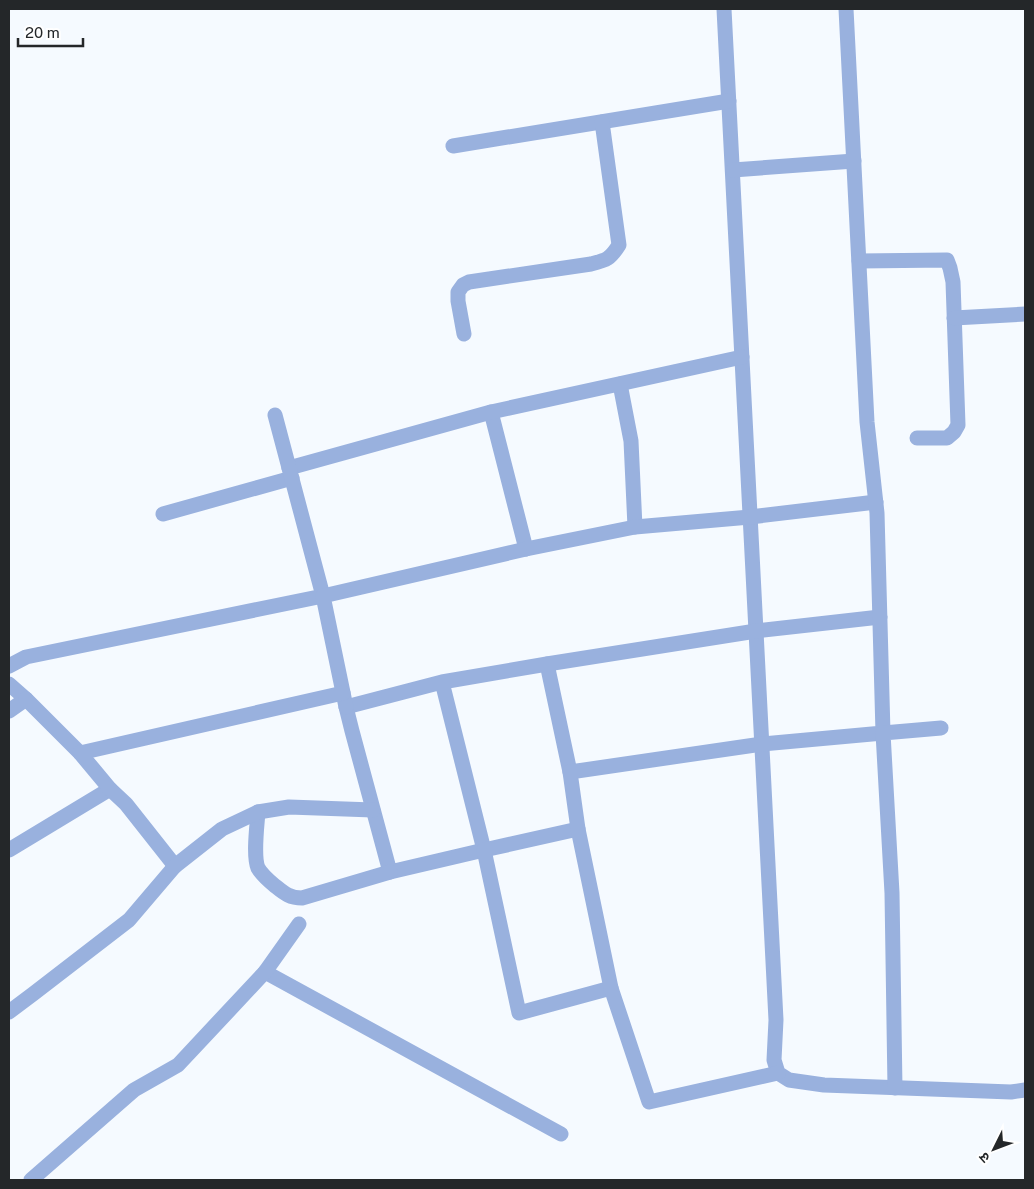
<svg xmlns="http://www.w3.org/2000/svg" width="1034" height="1189" font-family="'Public Sans','Noto Sans Devanagari',sans-serif">
<style>
.lines{fill:none;stroke-linecap:round;stroke-linejoin:round}
.minor{stroke:#99b1de;stroke-width:15}
</style>
<rect width="100%" height="100%" fill="#f5faff"/>
<g class="lines">
<g class="minor">
<polyline points="724,9 776,1020 774,1060 778,1073 789,1080 824,1085 1011,1092 1025,1090"/>
<polyline points="453,146 729,101"/>
<polyline points="733,170 854,161"/>
<polyline points="859,261 947,260 950,268 953,282 958,425 954,432 947,438 917,438"/>
<polyline points="954,318 1025,314"/>
<path d="M464,334L458,301V292L463,285L469,282L591,264C607,260 610,259 619,245L602,122"/>
<polyline points="620,384 631,441 635,527"/>
<polyline points="491,412 526,549"/>
<polyline points="289,468 491,412 742,357"/>
<polyline points="163,514 292,478"/>
<polyline points="547,664 570,772"/>
<polyline points="9,666 26,657 323,596 275,415"/>
<polyline points="442,682 484,850 390,872 352,731 346,707 442,682 547,664 756,631 880,617"/>
<polyline points="9,684 26,699 9,711"/>
<polyline points="26,699 80,753"/>
<polyline points="346,707 323,596 526,549 635,527 750,517 876,502"/>
<path d="M258,812C257,826 253,856 258,868C262,875 268,880 274,885C284,893 289,898 302,898L390,872"/>
<polyline points="578,829 484,850 519,1013 611,988"/>
<polyline points="9,850 110,789"/>
<polyline points="175,866 126,804 110,789 80,753 343,693"/>
<polyline points="265,972 561,1134"/>
<polyline points="9,1012 33,994 129,920 175,866 222,829 258,812 289,807 373,810"/>
<polyline points="778,1073 649,1102 611,988 578,829 570,772 762,744 883,733 877,513 867,422 846,9"/>
<polyline points="895,1088 892,893 883,733 941,728"/>
<polyline points="31,1180 134,1090 178,1065 265,972 299,924"/>
</g>
</g>
<rect width="1034" height="1189" fill="none" stroke="#242729" stroke-width="20"/>
<g transform="translate(994 1149) rotate(228)" stroke="#ffffff" stroke-width="4" paint-order="stroke">
<path d="M0-4L9 19L0 12L-9 19Z" fill="#242729"/>
<text y="-8" font-size="14" font-weight="bold" text-anchor="middle" fill="#242729">उ</text>
</g>
<path d="M18 38v8h65v-8" fill="none" stroke="#242729" stroke-width="2.5"/>
<text x="25" y="38" font-size="15" fill="#242729" stroke="#ffffff" stroke-width="4" paint-order="stroke">20 m</text>
</svg>
